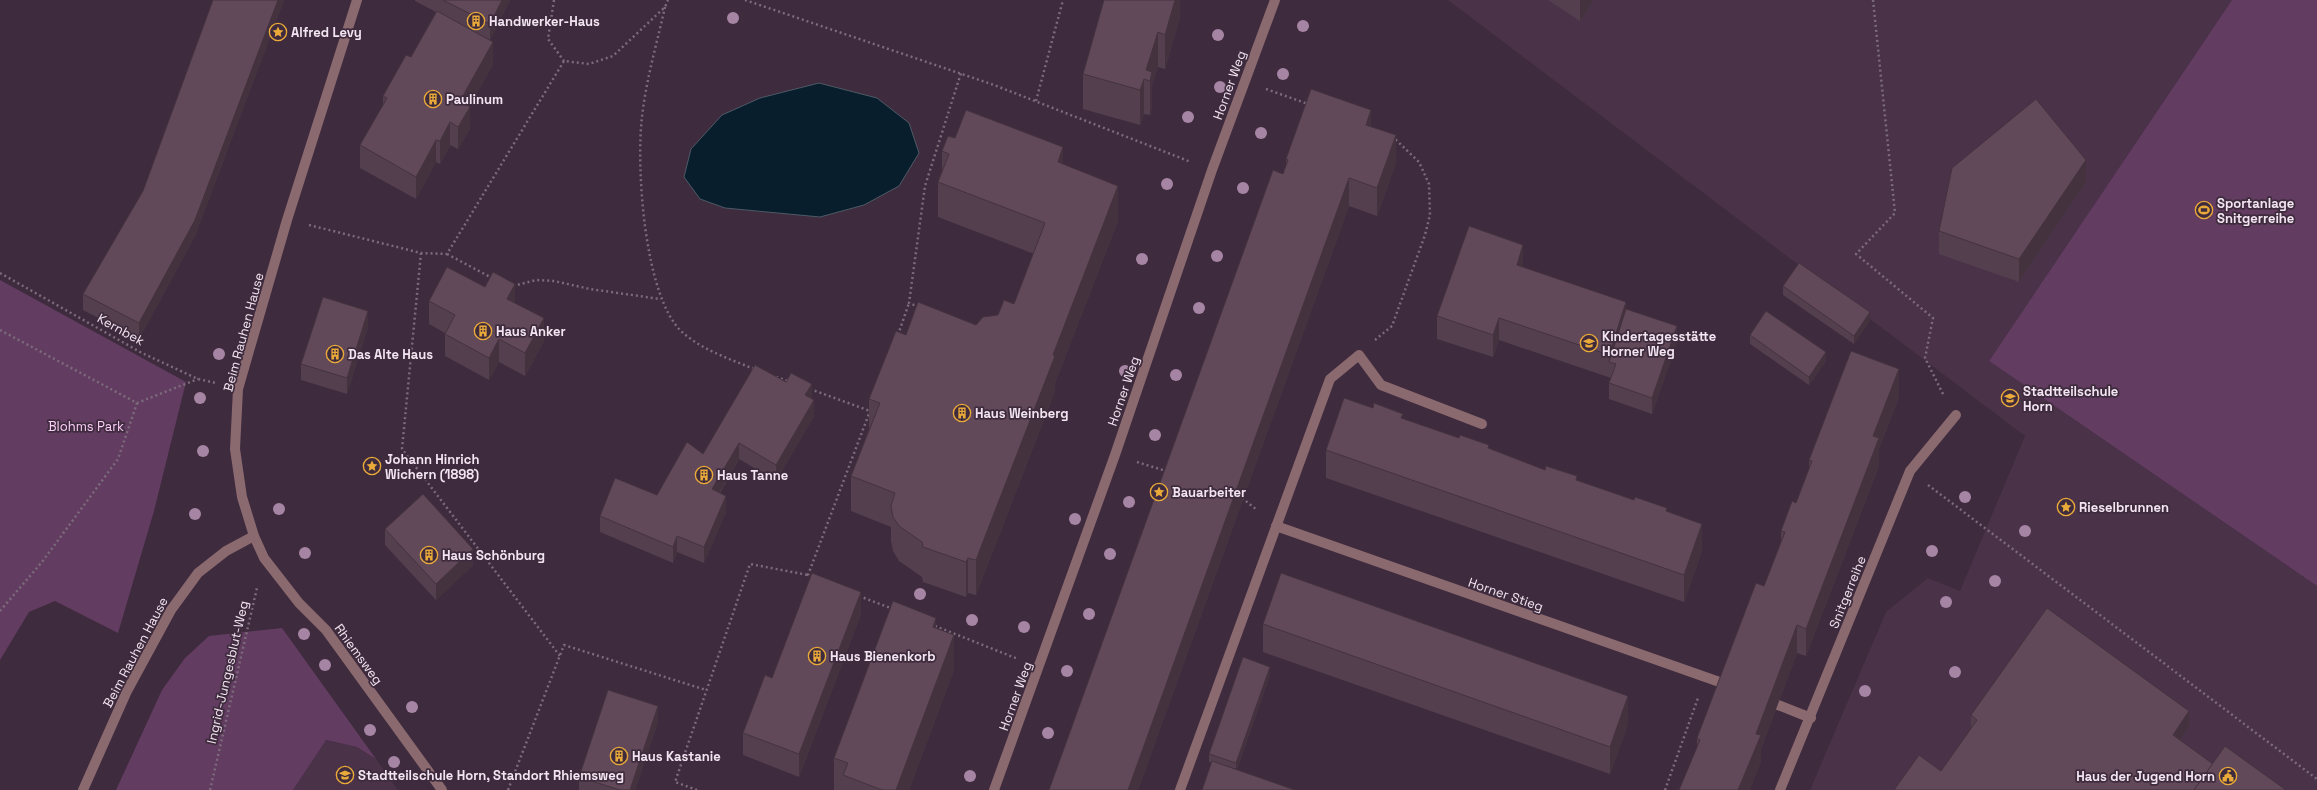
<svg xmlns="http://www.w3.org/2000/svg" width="2317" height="790" font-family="'Space Grotesk',sans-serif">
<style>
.built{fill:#4a3249}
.green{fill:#623c61}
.water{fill:#081e2c;stroke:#4e5a67}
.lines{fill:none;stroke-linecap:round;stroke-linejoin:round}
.path{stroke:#7c6b7b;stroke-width:2.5;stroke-dasharray:2 3;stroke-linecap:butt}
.minor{stroke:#8a696f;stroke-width:10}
.tree{fill:#a685a4}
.wall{fill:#533f4d}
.shaded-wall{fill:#44333e}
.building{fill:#614959;stroke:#44333e}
.labels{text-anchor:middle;stroke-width:3.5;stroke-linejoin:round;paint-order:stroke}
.poi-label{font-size:13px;font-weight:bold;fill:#f2e5f1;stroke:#3e2b3d;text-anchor:start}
.street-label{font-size:13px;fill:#f2e5f1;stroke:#3e2b3d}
.park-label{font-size:13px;fill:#fccef9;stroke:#3e2b3d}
</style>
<rect width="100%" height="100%" fill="#3e2b3d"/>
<g class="built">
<polygon points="1448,0 2232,0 1989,361 2317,586 2317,790 1810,790 1886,612 1928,578 1960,591 2025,436"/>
<polygon points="325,740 357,747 376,759 398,790 293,790"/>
</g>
<g class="green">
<polygon points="2232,0 2317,0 2317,586 1989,361"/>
<polygon points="0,280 186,382 154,511 118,633 55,601 29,612 0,660"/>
<polygon points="282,628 376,759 357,747 326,740 293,790 116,790 162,690 185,658 209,636"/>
</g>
<polygon class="water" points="819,83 877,98 909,123 919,153 899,186 864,205 820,217 725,208 700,199 684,177 691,149 722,115 760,98"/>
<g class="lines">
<g class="path">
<polyline points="554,0 548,39 564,61"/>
<polyline points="745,0 994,85 1191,162"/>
<polyline points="1873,0 1895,213 1856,254 1933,318 1925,358 1944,396"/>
<path d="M665,7C657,43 646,80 642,117C636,166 644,297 682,332C702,350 730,359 754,369"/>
<polyline points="1266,89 1308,104"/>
<polyline points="1036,101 1063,0"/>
<polyline points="309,225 421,253 447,254 564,61 589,64 613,56 665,7 668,0"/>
<polyline points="421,253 402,449 560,656"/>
<polyline points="447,254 492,278"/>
<polyline points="0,273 142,353 198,379 216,383"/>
<polyline points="513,286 536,280 554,281 590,289 660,299"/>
<polyline points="919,307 909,303 925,186 961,73"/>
<polyline points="0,330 137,403 198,379"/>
<polyline points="898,335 909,303"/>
<polyline points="1375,340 1392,326 1425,235 1430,215 1429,184 1419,162 1394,138"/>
<polyline points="776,377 788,381"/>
<polyline points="810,389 870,411"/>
<polyline points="1137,462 1166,471"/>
<polyline points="1928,485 2317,779"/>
<polyline points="1242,498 1257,510"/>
<polyline points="813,577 808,575 870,411"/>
<polyline points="859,596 893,609"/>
<polyline points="0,611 42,562 118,459 137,403"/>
<polyline points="935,626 1018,659"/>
<polyline points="210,790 257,588"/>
<polyline points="508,790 564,645 706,690"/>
<polyline points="697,790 675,782 750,564 808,575"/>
<polyline points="1665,790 1698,698"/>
</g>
<g class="minor">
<polyline points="357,0 287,220 238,389 235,449 242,497 254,536 264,558 299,603 326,630 442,790"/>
<polyline points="1276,526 1728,685"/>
<polyline points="1778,705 1811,718"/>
<polyline points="83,790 127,691 171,610 198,573 226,551 254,536"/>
<polyline points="994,790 1115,455 1212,170 1275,0"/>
<polyline points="1180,790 1330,379 1359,355 1381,385 1482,424"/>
<polyline points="1780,790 1910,471 1956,415"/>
</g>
</g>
<g class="tree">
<circle cx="733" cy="18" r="6"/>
<circle cx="1303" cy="26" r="6"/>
<circle cx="1218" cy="35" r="6"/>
<circle cx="1283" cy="74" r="6"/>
<circle cx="1220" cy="87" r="6"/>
<circle cx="1188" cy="117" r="6"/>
<circle cx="1261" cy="133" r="6"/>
<circle cx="1167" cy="184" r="6"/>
<circle cx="1243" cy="188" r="6"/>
<circle cx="1217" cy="256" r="6"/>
<circle cx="1142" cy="259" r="6"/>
<circle cx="1199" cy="308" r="6"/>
<circle cx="219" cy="354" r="6"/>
<circle cx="1125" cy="371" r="6"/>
<circle cx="1176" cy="375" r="6"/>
<circle cx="200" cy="398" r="6"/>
<circle cx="1155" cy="435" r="6"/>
<circle cx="203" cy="451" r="6"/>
<circle cx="1965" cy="497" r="6"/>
<circle cx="1129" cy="502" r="6"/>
<circle cx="279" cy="509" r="6"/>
<circle cx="195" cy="514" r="6"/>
<circle cx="1075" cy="519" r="6"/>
<circle cx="2025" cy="531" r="6"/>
<circle cx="1932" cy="551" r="6"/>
<circle cx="305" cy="553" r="6"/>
<circle cx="1110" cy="554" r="6"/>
<circle cx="1995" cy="581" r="6"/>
<circle cx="920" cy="594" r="6"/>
<circle cx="1946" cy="602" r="6"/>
<circle cx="1089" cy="614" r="6"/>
<circle cx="972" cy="620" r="6"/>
<circle cx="1024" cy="627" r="6"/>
<circle cx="304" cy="634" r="6"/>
<circle cx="325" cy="665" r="6"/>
<circle cx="1067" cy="671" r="6"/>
<circle cx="1955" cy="672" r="6"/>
<circle cx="1865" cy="691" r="6"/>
<circle cx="412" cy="707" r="6"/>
<circle cx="370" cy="730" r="6"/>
<circle cx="1048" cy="733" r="6"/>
<circle cx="394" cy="762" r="6"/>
<circle cx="970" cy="776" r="6"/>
</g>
<g class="wall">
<polygon points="213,0 284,0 195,236 139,339 83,310 83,294 143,191"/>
<polygon points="415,0 510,0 490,40 493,65 469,106 470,129 458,149 450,145 440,164 436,162 416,199 360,168 360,145 383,105 383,96 411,57 436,12 415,1"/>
<polygon points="1175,0 1180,0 1180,17 1165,69 1158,67 1152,85 1152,107 1150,115 1144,114 1140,125 1083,109 1083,74"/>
<polygon points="1548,0 1594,0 1580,21"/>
<polygon points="1371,127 1396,163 1377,216 1349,206 1138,790 1049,790 1283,174 1286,165 1286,159"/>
<polygon points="955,138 1063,165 1118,221 1055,383 1055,391 976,595 968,593 966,597 923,582 922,577 899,561 893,551 891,541 891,527 851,511 851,476 869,429 869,399 906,335 976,325 998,315 1014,304 1034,254 938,217 938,182 942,171 942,151"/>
<polygon points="2086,182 2019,282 1939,254 1939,231"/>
<polygon points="1523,267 1626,309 1677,342 1652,414 1609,399 1609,383 1611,378 1499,340 1493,357 1437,339 1437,316"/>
<polygon points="1783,286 1870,320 1854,344 1783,295"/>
<polygon points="485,287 515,303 544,341 525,376 499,362 489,380 445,356 445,333 429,324 429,301"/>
<polygon points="368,327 347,394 301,380 301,364"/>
<polygon points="1750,335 1826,361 1809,385 1750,344"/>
<polygon points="1899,397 1879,449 1879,466 1806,656 1797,653 1761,749 1761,763 1697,749 1697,738 1764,586 1781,542 1781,531 1796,503 1809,469 1809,460"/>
<polygon points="812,398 814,416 776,481 739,459 720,493 726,512 704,563 677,552 673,563 600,532 600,516 657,495"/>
<polygon points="1403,419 1489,448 1545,470 1667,512 1702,551 1684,602 1326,478 1326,450"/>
<polygon points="385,529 473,565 436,600 385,545"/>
<polygon points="861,614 799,777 743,755 743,733 772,678"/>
<polygon points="1263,624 1628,724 1610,774 1263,652"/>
<polygon points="936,628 954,670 909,790 834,790 834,758"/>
<polygon points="1270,675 1237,769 1209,762 1209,754"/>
<polygon points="1971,715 2189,727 2180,740 2213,764 1941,771 1971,729"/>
<polygon points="658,722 635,790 579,790 579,777"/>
</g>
<g class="shaded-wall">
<polygon points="278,0 284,0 195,236 139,339 139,323"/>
<polygon points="502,0 510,0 490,40 490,24"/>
<polygon points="1175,0 1180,0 1180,17 1165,69 1165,35"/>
<polygon points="1580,0 1594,0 1580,21"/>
<polygon points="1158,32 1158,67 1152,85 1152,107 1150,115 1150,81 1146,70"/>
<polygon points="493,42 493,65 460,123 460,101"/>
<polygon points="1144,79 1144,114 1140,125 1140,90"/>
<polygon points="470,107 470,129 458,149 458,127"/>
<polygon points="1371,110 1371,138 1366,125"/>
<polygon points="450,122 450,145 440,164 440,141"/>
<polygon points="1396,135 1396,163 1377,216 1377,188"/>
<polygon points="436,140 436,162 416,199 416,177"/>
<polygon points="1063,147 1063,182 1058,162"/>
<polygon points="2086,160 2086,182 2019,282 2019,259"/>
<polygon points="1349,178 1349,206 1138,790 1128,790"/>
<polygon points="1118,186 1118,221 1055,383 1055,391 976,595 976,560 1053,355"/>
<polygon points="1523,245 1523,267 1517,265"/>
<polygon points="515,284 515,306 507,299"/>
<polygon points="1626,302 1626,325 1609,362 1609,378 1609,355"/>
<polygon points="368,311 368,327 347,394 347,378"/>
<polygon points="1870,312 1870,320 1854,344 1854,336"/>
<polygon points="544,318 544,341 525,376 525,353"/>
<polygon points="1499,318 1499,340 1493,357 1493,335"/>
<polygon points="1677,326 1677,342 1652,414 1652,398"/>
<polygon points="499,339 499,362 489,380 489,358"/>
<polygon points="1826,352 1826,361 1809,385 1809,377"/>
<polygon points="1899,369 1899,397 1879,449 1879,466 1806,656 1806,629 1873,436"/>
<polygon points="812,384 812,400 805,395"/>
<polygon points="814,400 814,416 776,481 776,465"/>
<polygon points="739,443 739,459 712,505 712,489"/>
<polygon points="726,496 726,512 704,563 704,547"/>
<polygon points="1702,524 1702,551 1684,602 1684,575"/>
<polygon points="677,536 677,552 673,563 673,547"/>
<polygon points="473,549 473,565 436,600 436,584"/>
<polygon points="968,558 968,593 966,597 966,562"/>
<polygon points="861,592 861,614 799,777 799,754"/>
<polygon points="936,618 936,652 933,627"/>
<polygon points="1797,625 1797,653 1761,749 1761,763 1750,790 1738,790 1756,734"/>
<polygon points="954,635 954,670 909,790 896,790"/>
<polygon points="1270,667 1270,675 1236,771 1236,763"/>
<polygon points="1628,696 1628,724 1610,774 1610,747"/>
<polygon points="658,706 658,722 635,790 630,790"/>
<polygon points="2189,711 2189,727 2173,751 2173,735"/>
</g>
<g class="building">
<polygon points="213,0 278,0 195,220 139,323 83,294 143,191"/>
<polygon points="443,0 502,0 490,24"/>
<polygon points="1104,0 1175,0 1165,35 1158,32 1146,70 1152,72 1150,81 1144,79 1140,90 1083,74"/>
<polygon points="437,11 493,42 460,101 470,107 458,127 450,122 440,141 436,140 416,177 360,145 387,98 383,96 406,55 411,57"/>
<polygon points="1311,89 1371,110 1366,125 1396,135 1377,188 1349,178 1128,790 1049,790 1273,170 1283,174 1288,160 1286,159"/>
<polygon points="2036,99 2086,160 2019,259 1939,231 1952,168"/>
<polygon points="966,110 1063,147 1058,162 1118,186 1053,355 1055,356 976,560 968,558 966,562 923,547 922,542 899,526 893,517 891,506 895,493 851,476 880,403 869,399 896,331 906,335 918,302 976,325 983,317 998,315 1004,300 1014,304 1045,223 938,182 949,154 942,151 948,136 955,138"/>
<polygon points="1469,226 1523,245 1517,265 1626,302 1609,355 1499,318 1493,335 1437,316"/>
<polygon points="1799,263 1870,312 1854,336 1783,286"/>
<polygon points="447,267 485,287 493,272 515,284 507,299 544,318 525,353 499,339 489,358 445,334 455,315 429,301"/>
<polygon points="323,297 368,311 347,378 301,364"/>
<polygon points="1626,309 1677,326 1652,398 1609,383 1616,364 1609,362"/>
<polygon points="1766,311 1826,352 1809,377 1750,335"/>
<polygon points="1851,351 1899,369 1873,436 1879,438 1806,629 1797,625 1756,734 1761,735 1738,790 1679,790 1700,740 1697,738 1756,583 1764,586 1785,532 1781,531 1792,501 1796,503 1812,461 1809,460"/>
<polygon points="755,365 786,382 791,373 812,384 805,395 814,400 776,465 739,443 712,489 726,496 704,547 677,536 673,547 600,516 615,478 657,495 687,442 703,454"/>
<polygon points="1344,398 1373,408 1374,403 1403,414 1401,418 1459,438 1460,435 1489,445 1488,448 1545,470 1546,466 1577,476 1576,480 1634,500 1635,497 1667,508 1666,511 1702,524 1684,575 1326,450"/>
<polygon points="423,494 473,549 436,584 385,529"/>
<polygon points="812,573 861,592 799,754 743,733 765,675 772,678"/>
<polygon points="1281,573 1628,696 1610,747 1263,624"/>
<polygon points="893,601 936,618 933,627 954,635 896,790 882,790 843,775 848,763 834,758"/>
<polygon points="2047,608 2189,711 2173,735 2213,764 2194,790 1894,790 1919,755 1941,771 1977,720 1971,715"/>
<polygon points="1243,657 1270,667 1236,763 1209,754"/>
<polygon points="608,690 658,706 630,790 620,790 579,777"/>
<polygon points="2225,746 2286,790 2194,790"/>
<polygon points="1212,761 1295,790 1202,790"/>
</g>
<defs>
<symbol id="building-ring" viewBox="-11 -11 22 22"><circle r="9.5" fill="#3e2b3d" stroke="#eaaa39" stroke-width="1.5"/><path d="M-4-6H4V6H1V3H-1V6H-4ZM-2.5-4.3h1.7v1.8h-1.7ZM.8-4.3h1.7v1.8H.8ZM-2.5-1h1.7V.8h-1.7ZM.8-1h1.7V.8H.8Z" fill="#eaaa39"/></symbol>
<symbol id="sight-ring" viewBox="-11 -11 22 22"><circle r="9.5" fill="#3e2b3d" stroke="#eaaa39" stroke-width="1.5"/><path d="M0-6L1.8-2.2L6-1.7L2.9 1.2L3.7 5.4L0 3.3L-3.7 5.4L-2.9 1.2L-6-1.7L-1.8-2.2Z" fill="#eaaa39"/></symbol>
<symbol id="stadium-ring" viewBox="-11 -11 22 22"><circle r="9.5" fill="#3e2b3d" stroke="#eaaa39" stroke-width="1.5"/><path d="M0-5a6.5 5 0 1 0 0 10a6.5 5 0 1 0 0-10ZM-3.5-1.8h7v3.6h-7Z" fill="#eaaa39"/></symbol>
<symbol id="school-ring" viewBox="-11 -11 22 22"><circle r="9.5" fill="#3e2b3d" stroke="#eaaa39" stroke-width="1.5"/><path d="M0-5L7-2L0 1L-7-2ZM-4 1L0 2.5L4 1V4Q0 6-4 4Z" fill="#eaaa39"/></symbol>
<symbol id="civic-ring" viewBox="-11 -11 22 22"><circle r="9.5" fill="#3e2b3d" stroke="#eaaa39" stroke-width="1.5"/><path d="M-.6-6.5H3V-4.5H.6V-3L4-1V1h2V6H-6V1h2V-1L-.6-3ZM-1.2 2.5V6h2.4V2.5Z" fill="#eaaa39"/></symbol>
</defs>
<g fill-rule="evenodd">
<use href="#building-ring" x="466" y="11" width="20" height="20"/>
<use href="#sight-ring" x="268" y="22" width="20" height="20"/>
<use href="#building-ring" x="423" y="89" width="20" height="20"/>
<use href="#stadium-ring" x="2194" y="200" width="20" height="20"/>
<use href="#building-ring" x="473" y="321" width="20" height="20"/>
<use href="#school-ring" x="1579" y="333" width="20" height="20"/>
<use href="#building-ring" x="325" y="344" width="20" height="20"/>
<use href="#school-ring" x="2000" y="388" width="20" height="20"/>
<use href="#building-ring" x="952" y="403" width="20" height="20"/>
<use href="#sight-ring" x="362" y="456" width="20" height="20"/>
<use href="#building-ring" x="694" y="465" width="20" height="20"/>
<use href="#sight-ring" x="1149" y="482" width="20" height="20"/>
<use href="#sight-ring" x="2056" y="497" width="20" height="20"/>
<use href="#building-ring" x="419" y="545" width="20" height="20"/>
<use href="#building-ring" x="807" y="646" width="20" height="20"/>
<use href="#building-ring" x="609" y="746" width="20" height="20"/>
<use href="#school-ring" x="335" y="765" width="20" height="20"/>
<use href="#civic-ring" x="2218" y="766" width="20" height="20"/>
</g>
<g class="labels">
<g class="poi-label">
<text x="489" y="26">Handwerker-Haus</text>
<text x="291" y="37">Alfred Levy</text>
<text x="446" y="104">Paulinum</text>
<text x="2217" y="208">Sportanlage<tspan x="2217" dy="15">Snitgerreihe</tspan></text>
<text x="496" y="336">Haus Anker</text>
<text x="1602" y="341">Kindertagesstätte<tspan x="1602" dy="15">Horner Weg</tspan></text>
<text x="348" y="359">Das Alte Haus</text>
<text x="2023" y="396">Stadtteilschule<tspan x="2023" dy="15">Horn</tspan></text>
<text x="975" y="418">Haus Weinberg</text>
<text x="385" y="464">Johann Hinrich<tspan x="385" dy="15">Wichern (1898)</tspan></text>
<text x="717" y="480">Haus Tanne</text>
<text x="1172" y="497">Bauarbeiter</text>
<text x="2079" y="512">Rieselbrunnen</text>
<text x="442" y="560">Haus Schönburg</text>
<text x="830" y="661">Haus Bienenkorb</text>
<text x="632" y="761">Haus Kastanie</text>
<text x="358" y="780">Stadtteilschule Horn, Standort Rhiemsweg</text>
<text x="2215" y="781" text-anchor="end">Haus der Jugend Horn</text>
</g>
<g class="street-label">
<text transform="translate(1229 85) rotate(-70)" y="5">Horner Weg</text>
<text transform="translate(121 329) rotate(29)" y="5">Kernbek</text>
<text transform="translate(243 332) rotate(-75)" y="5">Beim Rauhen Hause</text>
<text transform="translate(1123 391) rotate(-71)" y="5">Horner Weg</text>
<text transform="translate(1847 592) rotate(-68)" y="5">Snitgerreihe</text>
<text transform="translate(1506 594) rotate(19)" y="5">Horner Stieg</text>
<text transform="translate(135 652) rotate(-62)" y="5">Beim Rauhen Hause</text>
<text transform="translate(359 654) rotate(54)" y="5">Rhiemsweg</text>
<text transform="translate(227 672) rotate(-77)" y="5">Ingrid-Jungesblut-Weg</text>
<text transform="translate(1015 696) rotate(-70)" y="5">Horner Weg</text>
</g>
<g class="park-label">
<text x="86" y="431">Blohms Park</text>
</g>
</g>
</svg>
